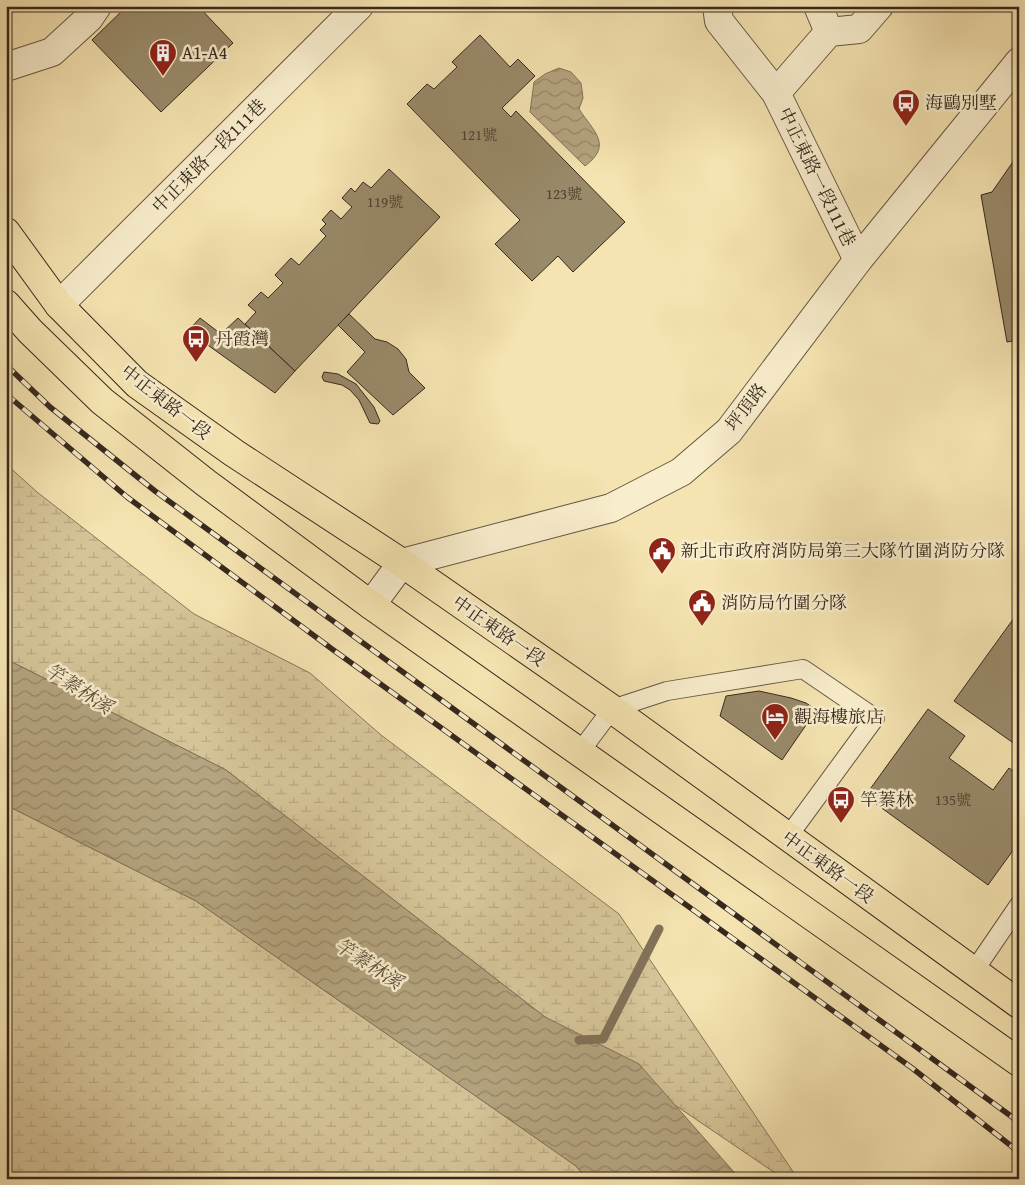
<svg xmlns="http://www.w3.org/2000/svg" width="1025" height="1185" font-family="'Gentium Book Plus','Noto Serif TC',serif">
<style>
.wetland{fill:url(#wetland-marsh);stroke:#86765b}
.water{fill:url(#water-waves);stroke:#827258}
.lines{fill:none;stroke-linecap:round;stroke-linejoin:round}
.stream{stroke:#827258;stroke-width:9}
.building{fill:#998a6a;stroke:#36281e}
.service-casing{stroke:#665743;stroke-width:20}
.minor-casing{stroke:#665743;stroke-width:30}
.tertiary-casing{stroke:#665743;stroke-width:30}
.primary-casing{stroke:#36281e;stroke-width:30}
.service{stroke:#f8edcc;stroke-width:18}
.minor{stroke:#f8edcc;stroke-width:28}
.tertiary{stroke:#f8edcc;stroke-width:28}
.primary{stroke:#f5e4b1;stroke-width:28}
.rail-casing{stroke:#36281e;stroke-width:5.5}
.rail{stroke:#f8edcc;stroke-width:4;stroke-dasharray:11;stroke-linecap:butt}
.labels{text-anchor:middle;stroke-width:5;stroke-linejoin:round;paint-order:stroke}
.number-label{font-size:15px;fill:#4f4031}
.poi-label{font-size:18px;fill:#36281e;stroke:#f8edcc;text-anchor:start}
.street-label{font-size:18px;fill:#36281e;stroke:#f8edcc}
.water-label{font-size:19px;font-style:italic;fill:#5c4d3b;stroke:#f8edcc}
</style>
<defs>
<pattern id="wetland-marsh" width="20" height="14" patternUnits="userSpaceOnUse" patternTransform="scale(1.25)"><rect width="20" height="14" fill="#d5c498"/><path d="M1 5h8M5 5V1M11 12h8M15 12V8" fill="none" stroke="#b7a883"/></pattern>
<pattern id="water-waves" width="16" height="10" patternUnits="userSpaceOnUse" patternTransform="scale(1.25)"><rect width="16" height="10" fill="#b4a47f"/><path d="M0 5q4-4 8 0t8 0" fill="none" stroke="#938667"/></pattern>
</defs>
<rect width="100%" height="100%" fill="#f5e4b1"/>
<filter id="stains"><feTurbulence type="fractalNoise" baseFrequency=".004" numOctaves="4"/><feColorMatrix values="0 0 0 0 .2 0 0 0 0 .09 0 0 0 0 .02 0 0 0 .5 -.17"/></filter>
<radialGradient id="worn" r=".72"><stop offset=".6" stop-color="#630" stop-opacity="0"/><stop offset="1" stop-color="#630" stop-opacity=".3"/></radialGradient>
<g class="wetland">
<polygon points="6,464 37,492 194,614 310,673 381,735 619,914 798,1179 784,1179 545,1017 226,770 6,659"/>
<polygon points="6,805 196,901 576,1166 587,1179 6,1179"/>
</g>
<g class="water">
<path d="M559,68L571,72L581,83L583,98L579,109C594,132 613,145 585,166L530,112L534,82L545,74Z"/>
<polygon points="6,659 226,770 545,1017 639,1064 740,1179 587,1179 576,1166 196,901 6,805"/>
</g>
<g class="lines">
<polyline class="stream" points="579,1040 603,1039 659,929"/>
</g>
<g class="building">
<polygon points="127,6 198,6 233,43 161,112 92,40"/>
<polygon points="480,35 510,67 518,59 535,76 502,108 511,117 516,111 625,222 573,272 558,256 532,281 495,244 520,220 407,104 427,84 434,89 457,67 452,62"/>
<polygon points="1019,153 1019,340 1007,342 981,195 992,192"/>
<polygon points="389,169 440,217 295,371 245,324 256,312 248,305 261,292 268,298 283,283 275,275 291,258 299,265 326,236 320,230 326,224 322,220 331,210 341,219 352,207 342,198 351,188 355,192 363,182 371,188"/>
<polygon points="349,314 375,339 387,342 398,349 406,359 409,372 425,388 393,415 347,372 365,352 338,325"/>
<polygon points="200,318 221,334 238,318 295,371 275,393 188,331"/>
<polygon points="324,372 338,374 356,384 374,407 380,421 378,424 370,423 359,400 350,390 342,385 324,381 322,377"/>
<polygon points="1019,611 1019,747 954,701"/>
<polygon points="759,691 791,698 806,703 815,709 815,712 782,760 720,716 726,696"/>
<polygon points="928,709 965,736 949,758 993,790 1009,768 1019,775 1019,842 988,885 865,796"/>
</g>
<g class="lines">
<defs>
<g id="service">
<polyline points="579,753 612,709 667,691 803,669 875,718 787,838"/>
<polyline points="974,971 1019,905"/>
</g>
<g id="minor">
<polyline points="717,6 719,21 776,93 858,260"/>
<polyline points="818,6 829,32"/>
<polyline points="6,67 52,52 89,18 97,6"/>
<polyline points="776,93 829,32 859,29 879,6"/>
<polyline points="59,305 359,6"/>
</g>
<polyline id="tertiary" points="371,605 402,563 611,508 681,472 729,431 858,260 1019,62"/>
<g id="primary">
<polyline points="6,232 59,305 137,384 234,453 402,563 612,709 1019,1004"/>
<polyline points="6,304 30,331 102,401 206,483 371,605 1019,1062"/>
</g>
</defs>
<use href="#service" class="service-casing"/>
<use href="#minor" class="minor-casing"/>
<use href="#tertiary" class="tertiary-casing"/>
<use href="#primary" class="primary-casing"/>
<use href="#service" class="service"/>
<use href="#minor" class="minor"/>
<use href="#tertiary" class="tertiary"/>
<use href="#primary" class="primary"/>
<defs>
<g id="rail">
<polyline points="6,365 50,407 155,491 1019,1122"/>
<polyline points="6,394 127,497 332,649 912,1068 1019,1152"/>
</g>
</defs>
<use href="#rail" class="rail-casing"/>
<use href="#rail" class="rail"/>
</g>
<defs>
<symbol id="building-pin" viewBox="-11 -11 22 30"><path d="M0 17L-7.5 6A9.5 9.5 0 1 1 7.5 6Z" fill="#8f2418" stroke="#f8edcc"/><path d="M-4-6H4V6H1V3H-1V6H-4ZM-2.5-4.3h1.7v1.8h-1.7ZM.8-4.3h1.7v1.8H.8ZM-2.5-1h1.7V.8h-1.7ZM.8-1h1.7V.8H.8Z" fill="#fff"/></symbol>
<symbol id="bus-pin" viewBox="-11 -11 22 30"><path d="M0 17L-7.5 6A9.5 9.5 0 1 1 7.5 6Z" fill="#8f2418" stroke="#f8edcc"/><path d="M-5-6H5V4H4V6H2V4H-2V6H-4V4H-5ZM-3.5-4V0h7V-4ZM-3.5 1.2v1.5H-2V1.2ZM2 1.2v1.5H3.5V1.2Z" fill="#fff"/></symbol>
<symbol id="civic-pin" viewBox="-11 -11 22 30"><path d="M0 17L-7.5 6A9.5 9.5 0 1 1 7.5 6Z" fill="#8f2418" stroke="#f8edcc"/><path d="M-.6-6.5H3V-4.5H.6V-3L4-1V1h2V6H-6V1h2V-1L-.6-3ZM-1.2 2.5V6h2.4V2.5Z" fill="#fff"/></symbol>
<symbol id="hotel-pin" viewBox="-11 -11 22 30"><path d="M0 17L-7.5 6A9.5 9.5 0 1 1 7.5 6Z" fill="#8f2418" stroke="#f8edcc"/><path d="M-6-4.5h1.5V1H6V5H4.5V3h-9V5H-6ZM-4 0a1.8 1.8 0 1 1 3.6 0ZM.5 0V-2.5h3Q6-2.5 6 0Z" fill="#fff"/></symbol>
</defs>
<g fill-rule="evenodd">
<use href="#building-pin" x="147" y="37" width="32" height="43"/>
<use href="#bus-pin" x="890" y="87" width="32" height="43"/>
<use href="#bus-pin" x="180" y="323" width="32" height="43"/>
<use href="#civic-pin" x="646" y="535" width="32" height="43"/>
<use href="#civic-pin" x="686" y="587" width="32" height="43"/>
<use href="#hotel-pin" x="759" y="701" width="32" height="43"/>
<use href="#bus-pin" x="825" y="784" width="32" height="43"/>
</g>
<g class="labels">
<g class="number-label">
<text x="479" y="140">121號</text>
<text x="564" y="199">123號</text>
<text x="385" y="207">119號</text>
<text x="953" y="805">135號</text>
</g>
<g class="poi-label">
<text x="182" y="59">A1-A4</text>
<text x="925" y="109">海鷗別墅</text>
<text x="215" y="345">丹霞灣</text>
<text x="681" y="557">新北市政府消防局第三大隊竹圍消防分隊</text>
<text x="721" y="609">消防局竹圍分隊</text>
<text x="794" y="723">觀海樓旅店</text>
<text x="860" y="806">竿蓁林</text>
</g>
<g class="street-label">
<text transform="translate(209 156) rotate(-45)" y="6">中正東路一段111巷</text>
<text transform="translate(817 177) rotate(64)" y="6">中正東路一段111巷</text>
<text transform="translate(166 402) rotate(38)" y="6">中正東路一段</text>
<text transform="translate(746 407) rotate(-52)" y="6">坪頂路</text>
<text transform="translate(499 631) rotate(35)" y="6">中正東路一段</text>
<text transform="translate(828 867) rotate(36)" y="6">中正東路一段</text>
</g>
<g class="water-label">
<text transform="translate(79 688) rotate(33)" y="7">竿蓁林溪</text>
<text transform="translate(369 963) rotate(33)" y="7">竿蓁林溪</text>
</g>
</g>
<rect width="1025" height="1185" fill="none" stroke="#f5e4b1" stroke-width="25"/>
<rect x="8" y="8" width="1010" height="1170" fill="none" stroke="#36281e" stroke-width="2.5"/>
<rect x="12" y="12" width="1000" height="1160" fill="none" stroke="#36281e"/>
<rect width="100%" height="100%" filter="url(#stains)"/>
<rect width="100%" height="100%" fill="url(#worn)"/>
</svg>
